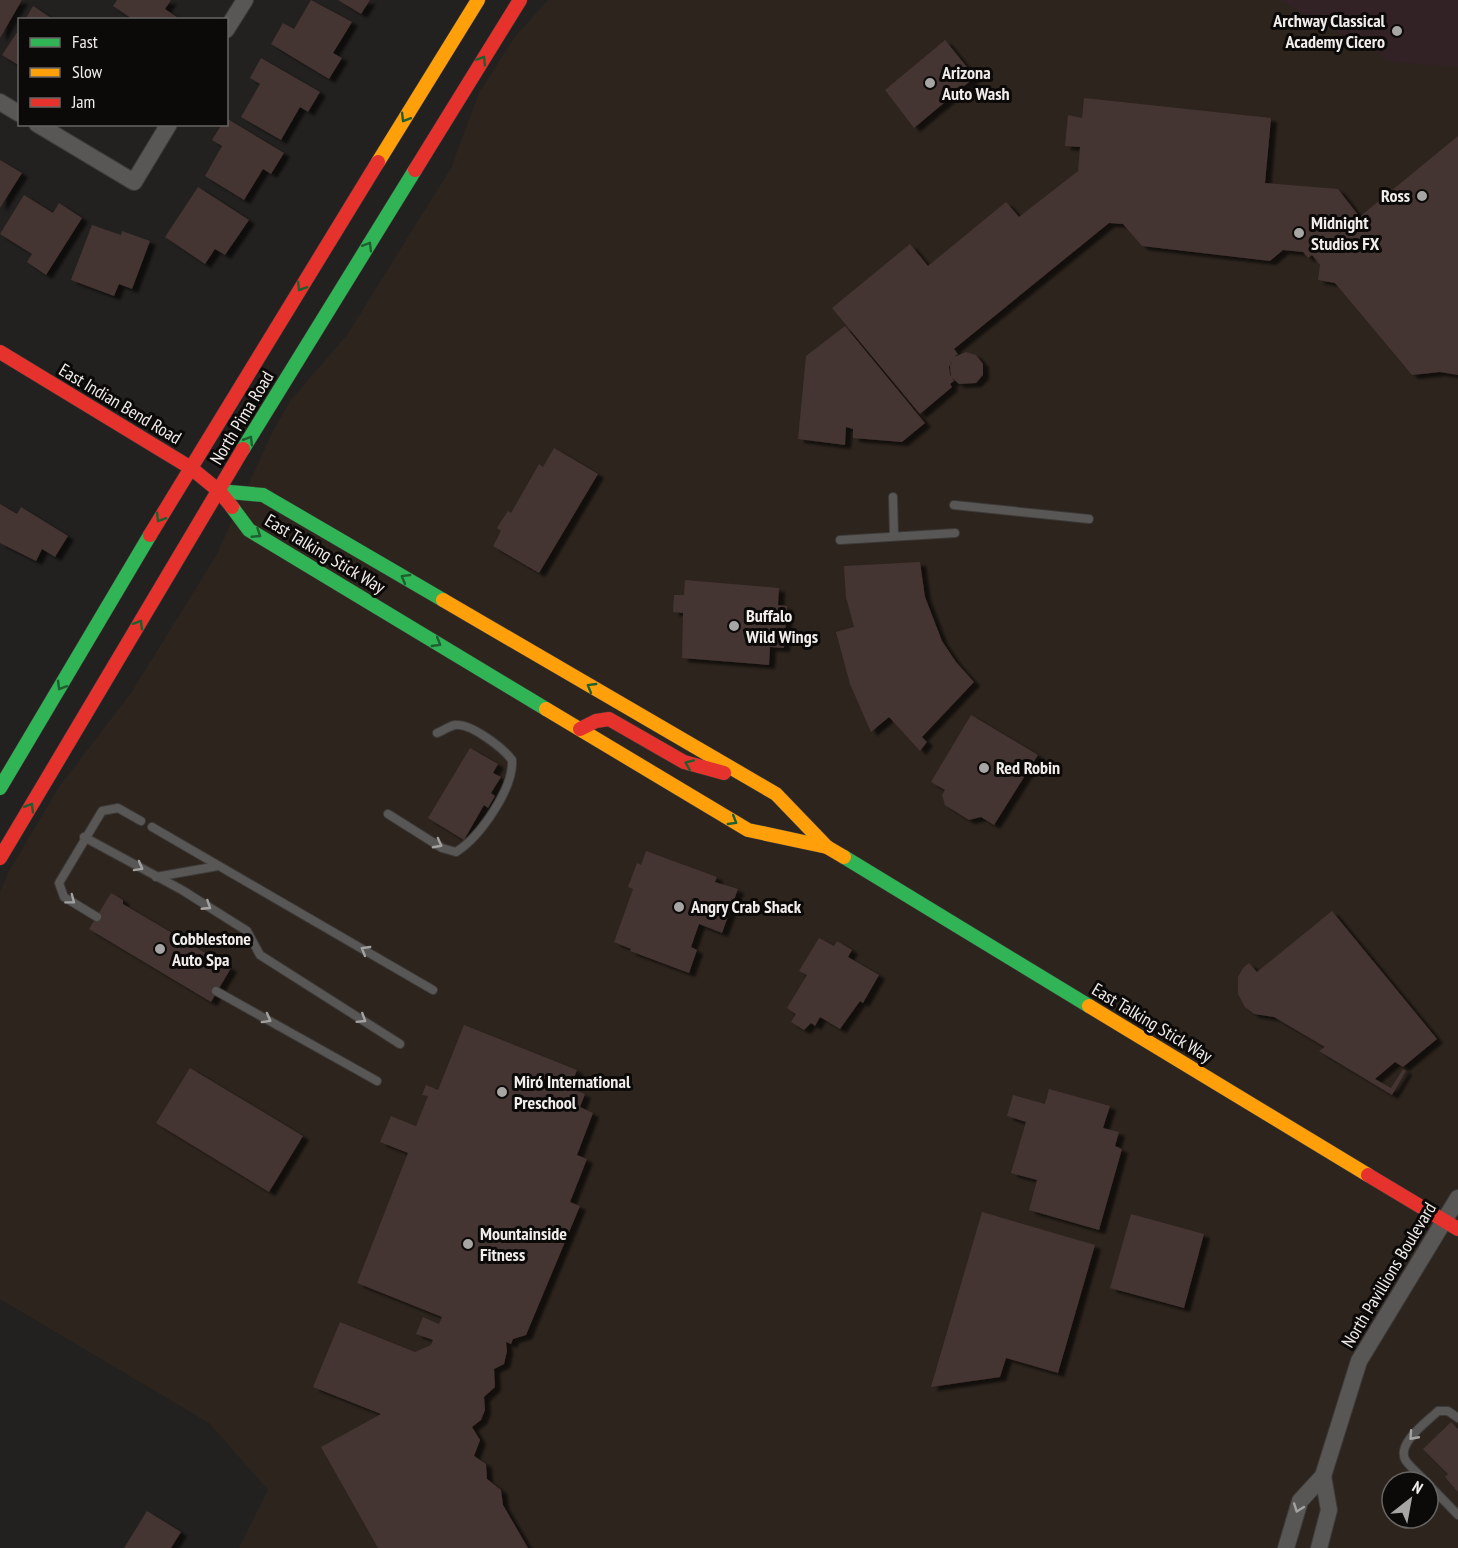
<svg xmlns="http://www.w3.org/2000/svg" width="1458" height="1548" font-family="'PT Sans Narrow',sans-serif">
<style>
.built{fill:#2d241d;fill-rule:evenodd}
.education{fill:#332225}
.building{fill:#453431;filter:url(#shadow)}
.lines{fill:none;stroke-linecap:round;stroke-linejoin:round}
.lane-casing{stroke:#3d3b3a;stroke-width:10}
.street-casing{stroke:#3d3b3a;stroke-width:18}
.fast-casing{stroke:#3d3b3a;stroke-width:15}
.slow-casing{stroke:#3d3b3a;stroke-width:15}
.jam-casing{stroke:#3d3b3a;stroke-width:15}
.lane{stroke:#595755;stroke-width:8}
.street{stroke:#595755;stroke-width:16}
.fast{stroke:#30b455;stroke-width:14}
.slow{stroke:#ff9f0a;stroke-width:14}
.jam{stroke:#e5322d;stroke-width:14}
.oneway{stroke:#1e5f2f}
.oneway2{stroke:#a4a2a0}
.poi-dot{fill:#a8a6a4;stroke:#0c0a09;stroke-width:2}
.labels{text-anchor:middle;stroke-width:6;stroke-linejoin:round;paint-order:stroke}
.poi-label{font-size:18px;font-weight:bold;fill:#f0edeb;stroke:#0c0a09;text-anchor:start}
.street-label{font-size:18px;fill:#f0edeb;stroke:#0c0a09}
</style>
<defs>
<filter id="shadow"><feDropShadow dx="6" dy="4" stdDeviation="1.5" flood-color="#0009"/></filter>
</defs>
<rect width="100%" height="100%" fill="#23211f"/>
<path class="built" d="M548,0H1458V1548H239L268,1490L209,1423L0,1299V892L8,873L59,787L131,693L216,556L271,435L290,401L347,335L451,168L479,93L514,38ZM1392,1482H1428V1518H1392Z"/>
<polygon class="education" points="1279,0 1458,0 1458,67 1392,62"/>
<g class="building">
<polygon points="0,0 22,0 0,38"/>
<polygon points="117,0 171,0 165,9 181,20 134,20 113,6"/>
<polygon points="311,0 352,22 333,53 342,58 329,79 271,44 283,23 294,29"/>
<polygon points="338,0 370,0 361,14"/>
<polygon points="33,6 54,20 25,20"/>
<polygon points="20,28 20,66 2,55"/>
<polygon points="945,40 975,77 914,128 885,90"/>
<polygon points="261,58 320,92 308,112 300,107 281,140 241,117 260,84 250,78"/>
<polygon points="1084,98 1271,118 1265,183 1338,189 1359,216 1323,247 1458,136 1458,375 1440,372 1412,375 1335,283 1318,280 1320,265 1312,255 1308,258 1303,252 1283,250 1270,261 1142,246 1123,224 1109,223 954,349 958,354 954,357 966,352 976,355 983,364 983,375 976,383 959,384 951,377 950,366 953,359 949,367 950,375 954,381 950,384 952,387 920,414 832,308 910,244 928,266 1006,202 1019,217 1078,171 1080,147 1065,146 1068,115 1082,118"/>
<polygon points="226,118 284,153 271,174 263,169 244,200 205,176 222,146 212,140 222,124 226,124"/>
<polygon points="0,160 22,173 0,208"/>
<polygon points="198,187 249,220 225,255 215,249 205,264 165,237"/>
<polygon points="24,195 53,213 59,203 82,218 46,275 27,262 32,254 0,234"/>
<polygon points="92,225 121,235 122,231 150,241 132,289 119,284 114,296 71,280"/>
<polygon points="845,326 925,423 902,442 853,438 853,429 846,427 845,445 798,439 806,356"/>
<polygon points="554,448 598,474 539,573 493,546 501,531 497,528 502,520 508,511 511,513 539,464 543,467"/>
<polygon points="0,504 17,514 21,507 68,536 55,557 42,549 36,561 0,543"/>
<polygon points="920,562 925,597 942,641 956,662 974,682 922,737 927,742 920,751 889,717 871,732 850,684 836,632 854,627 846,597 844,566"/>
<polygon points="685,580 779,588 778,605 787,606 784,648 770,647 769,665 682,658 683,613 673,612 674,595 684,595"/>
<polygon points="971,715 1038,755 994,825 981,817 969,820 945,805 942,795 945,790 931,782"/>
<polygon points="470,748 498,764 493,773 501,777 491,793 495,796 488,808 484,805 464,840 428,818"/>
<polygon points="646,851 717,877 715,882 738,889 722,933 699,924 691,947 697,950 689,973 630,951 631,949 614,942 633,889 628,887 637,863 641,865"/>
<polygon points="111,893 123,900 123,904 231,968 211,1002 89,929"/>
<polygon points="1332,911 1437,1039 1403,1067 1395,1062 1375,1079 1391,1088 1403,1069 1406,1071 1392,1095 1319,1051 1325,1047 1274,1017 1254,1014 1245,1007 1238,994 1238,977 1243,968 1249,963 1257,972"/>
<polygon points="819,938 834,946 837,941 852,950 848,957 879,975 863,1003 860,1001 840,1029 820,1017 815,1026 811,1023 804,1030 791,1022 796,1014 787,1008 807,975 799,971"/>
<polygon points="464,1025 577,1070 570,1088 585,1094 580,1107 593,1113 577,1155 587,1159 570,1202 580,1206 526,1335 513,1339 511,1344 506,1342 507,1351 504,1364 494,1369 495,1387 484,1397 485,1410 481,1420 472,1427 480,1440 474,1456 486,1464 487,1479 501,1490 503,1505 528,1548 378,1548 321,1447 381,1414 313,1387 340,1322 415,1352 431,1345 433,1340 416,1334 423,1317 439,1324 442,1317 357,1283 408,1153 380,1142 391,1116 416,1126 428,1096 422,1095 426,1085 438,1090"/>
<polygon points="190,1068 303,1136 269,1192 156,1123"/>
<polygon points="1049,1089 1110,1106 1103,1128 1119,1132 1115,1146 1122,1149 1099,1230 1029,1210 1037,1180 1011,1173 1026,1122 1007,1116 1013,1095 1045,1104"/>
<polygon points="982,1212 1095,1245 1058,1373 1006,1358 1000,1377 931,1387"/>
<polygon points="1131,1214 1204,1234 1184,1308 1110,1288"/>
<polygon points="1451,1422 1458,1429 1458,1492 1445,1477 1448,1474 1423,1449"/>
<polygon points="147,1511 181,1532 171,1548 124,1548"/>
</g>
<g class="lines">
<defs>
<g id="lane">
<polyline points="893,497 894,536"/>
<polyline points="954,505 1089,519"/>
<polyline points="840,540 955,533"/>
<path d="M388,814L442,848L456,852C480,837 514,788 512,760C503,748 471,723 455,725C449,726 443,731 437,733"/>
<polyline points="152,827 433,990"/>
<polyline points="84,837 182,890 247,931 260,955 400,1044"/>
<polyline points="156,877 218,866"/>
<polyline points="97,917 64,897 59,883 102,811 118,808 141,821"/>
<polyline points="216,991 377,1081"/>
<path d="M1426,1482C1420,1475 1411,1468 1406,1461C1395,1444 1427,1422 1438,1411H1448L1458,1418"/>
<polyline points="1428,1484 1458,1515"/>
</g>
<g id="street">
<polyline points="226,30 245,0"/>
<polyline points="0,102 20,114"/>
<polyline points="37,124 134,182 169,124"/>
<polyline points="1286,1548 1300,1501 1323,1476 1359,1361 1458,1198"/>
<polyline points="1319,1548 1329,1510 1323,1476"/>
</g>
<g id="fast">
<polyline points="243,449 415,170"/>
<polyline points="219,491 263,495 443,600"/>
<polyline points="232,507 249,530 546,709"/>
<polyline points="0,788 150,535"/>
<polyline points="844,857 1089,1006"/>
</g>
<g id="slow">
<polyline points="378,162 478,0"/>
<polyline points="443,600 776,794 827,847 844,857"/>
<polyline points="546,709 748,830 827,847"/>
<polyline points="1089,1006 1368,1175"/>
</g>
<g id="jam">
<polyline points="415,170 520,0"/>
<polyline points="0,352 191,468 219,491 232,507"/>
<polyline points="150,535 378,162"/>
<polyline points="580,729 596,721 609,719 684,762 724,773"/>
<polyline points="0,858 243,449"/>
<polyline points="1368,1175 1458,1229"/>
</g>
</defs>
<use href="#lane" class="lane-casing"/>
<use href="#street" class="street-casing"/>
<use href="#fast" class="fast-casing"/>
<use href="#slow" class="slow-casing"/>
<use href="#jam" class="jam-casing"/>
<use href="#lane" class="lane"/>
<use href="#street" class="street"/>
<use href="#fast" class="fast"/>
<use href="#slow" class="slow"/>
<use href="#jam" class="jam"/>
</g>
<defs><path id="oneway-chevron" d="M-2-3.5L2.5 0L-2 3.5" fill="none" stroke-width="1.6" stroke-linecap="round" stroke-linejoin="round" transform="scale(1.5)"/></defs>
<g class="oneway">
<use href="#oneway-chevron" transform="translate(482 60) rotate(-58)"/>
<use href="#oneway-chevron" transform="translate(405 118) rotate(121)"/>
<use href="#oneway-chevron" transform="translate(368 246) rotate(-59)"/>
<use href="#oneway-chevron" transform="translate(301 287) rotate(121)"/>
<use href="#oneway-chevron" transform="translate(249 440) rotate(-59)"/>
<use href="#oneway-chevron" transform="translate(160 518) rotate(121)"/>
<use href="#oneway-chevron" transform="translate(257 534) rotate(33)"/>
<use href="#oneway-chevron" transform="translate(405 578) rotate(-150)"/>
<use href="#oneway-chevron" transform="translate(139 624) rotate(-59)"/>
<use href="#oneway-chevron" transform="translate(437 643) rotate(31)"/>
<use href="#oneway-chevron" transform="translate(61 686) rotate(121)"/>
<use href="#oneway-chevron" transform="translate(591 687) rotate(-150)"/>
<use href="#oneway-chevron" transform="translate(689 764) rotate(-157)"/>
<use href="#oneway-chevron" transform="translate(30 807) rotate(-59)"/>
<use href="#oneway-chevron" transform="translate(733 821) rotate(31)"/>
</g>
<g class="oneway2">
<use href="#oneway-chevron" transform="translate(438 844) rotate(28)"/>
<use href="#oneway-chevron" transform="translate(139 867) rotate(29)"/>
<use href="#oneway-chevron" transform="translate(71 900) rotate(37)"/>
<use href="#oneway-chevron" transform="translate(207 906) rotate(33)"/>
<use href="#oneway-chevron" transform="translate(365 950) rotate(-150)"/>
<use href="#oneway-chevron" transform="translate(267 1019) rotate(29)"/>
<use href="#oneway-chevron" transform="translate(362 1019) rotate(32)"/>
<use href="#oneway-chevron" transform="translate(1413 1436) rotate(132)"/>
<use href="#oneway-chevron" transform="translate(1298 1508) rotate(110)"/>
</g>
<g class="poi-dot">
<circle cx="1397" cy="31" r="6"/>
<circle cx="930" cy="83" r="6"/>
<circle cx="1422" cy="196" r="6"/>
<circle cx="1299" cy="233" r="6"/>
<circle cx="734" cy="626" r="6"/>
<circle cx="984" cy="768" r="6"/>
<circle cx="679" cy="907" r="6"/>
<circle cx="160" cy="949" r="6"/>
<circle cx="502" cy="1092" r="6"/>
<circle cx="468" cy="1244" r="6"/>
</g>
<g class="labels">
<g class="poi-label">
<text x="1385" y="27" text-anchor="end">Archway Classical<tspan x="1385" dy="21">Academy Cicero</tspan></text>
<text x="942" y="79">Arizona<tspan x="942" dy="21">Auto Wash</tspan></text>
<text x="1410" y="202" text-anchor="end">Ross</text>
<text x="1311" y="229">Midnight<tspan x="1311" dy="21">Studios FX</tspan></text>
<text x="746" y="622">Buffalo<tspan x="746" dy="21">Wild Wings</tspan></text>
<text x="996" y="774">Red Robin</text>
<text x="691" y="913">Angry Crab Shack</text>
<text x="172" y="945">Cobblestone<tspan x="172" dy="21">Auto Spa</tspan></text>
<text x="514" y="1088">Miró International<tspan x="514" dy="21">Preschool</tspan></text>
<text x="480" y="1240">Mountainside<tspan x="480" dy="21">Fitness</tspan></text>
</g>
<g class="street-label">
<text transform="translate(120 404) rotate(31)" y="6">East Indian Bend Road</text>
<text transform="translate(242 418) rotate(-59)" y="6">North Pima Road</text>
<text transform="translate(325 554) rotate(31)" y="6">East Talking Stick Way</text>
<text transform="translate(1152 1023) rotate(31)" y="6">East Talking Stick Way</text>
<text transform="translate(1389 1275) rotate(-59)" y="6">North Pavillions Boulevard</text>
</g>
</g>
<rect x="18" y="18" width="210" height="108" fill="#0c0a09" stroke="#676563" stroke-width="1.5"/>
<rect x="30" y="38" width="30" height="9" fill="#30b455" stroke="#676563" stroke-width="1.5"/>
<text x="72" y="48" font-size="18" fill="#f0edeb">Fast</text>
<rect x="30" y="68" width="30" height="9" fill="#ff9f0a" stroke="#676563" stroke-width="1.5"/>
<text x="72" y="78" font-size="18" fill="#f0edeb">Slow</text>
<rect x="30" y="98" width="30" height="9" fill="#e5322d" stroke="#676563" stroke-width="1.5"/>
<text x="72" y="108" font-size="18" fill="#f0edeb">Jam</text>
<g transform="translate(1410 1500) rotate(31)"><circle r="28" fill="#0c0a09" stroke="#676563" stroke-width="1.5"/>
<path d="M0-4.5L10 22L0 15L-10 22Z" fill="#a8a6a4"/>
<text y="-9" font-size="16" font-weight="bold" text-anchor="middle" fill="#f0edeb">N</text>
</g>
</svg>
